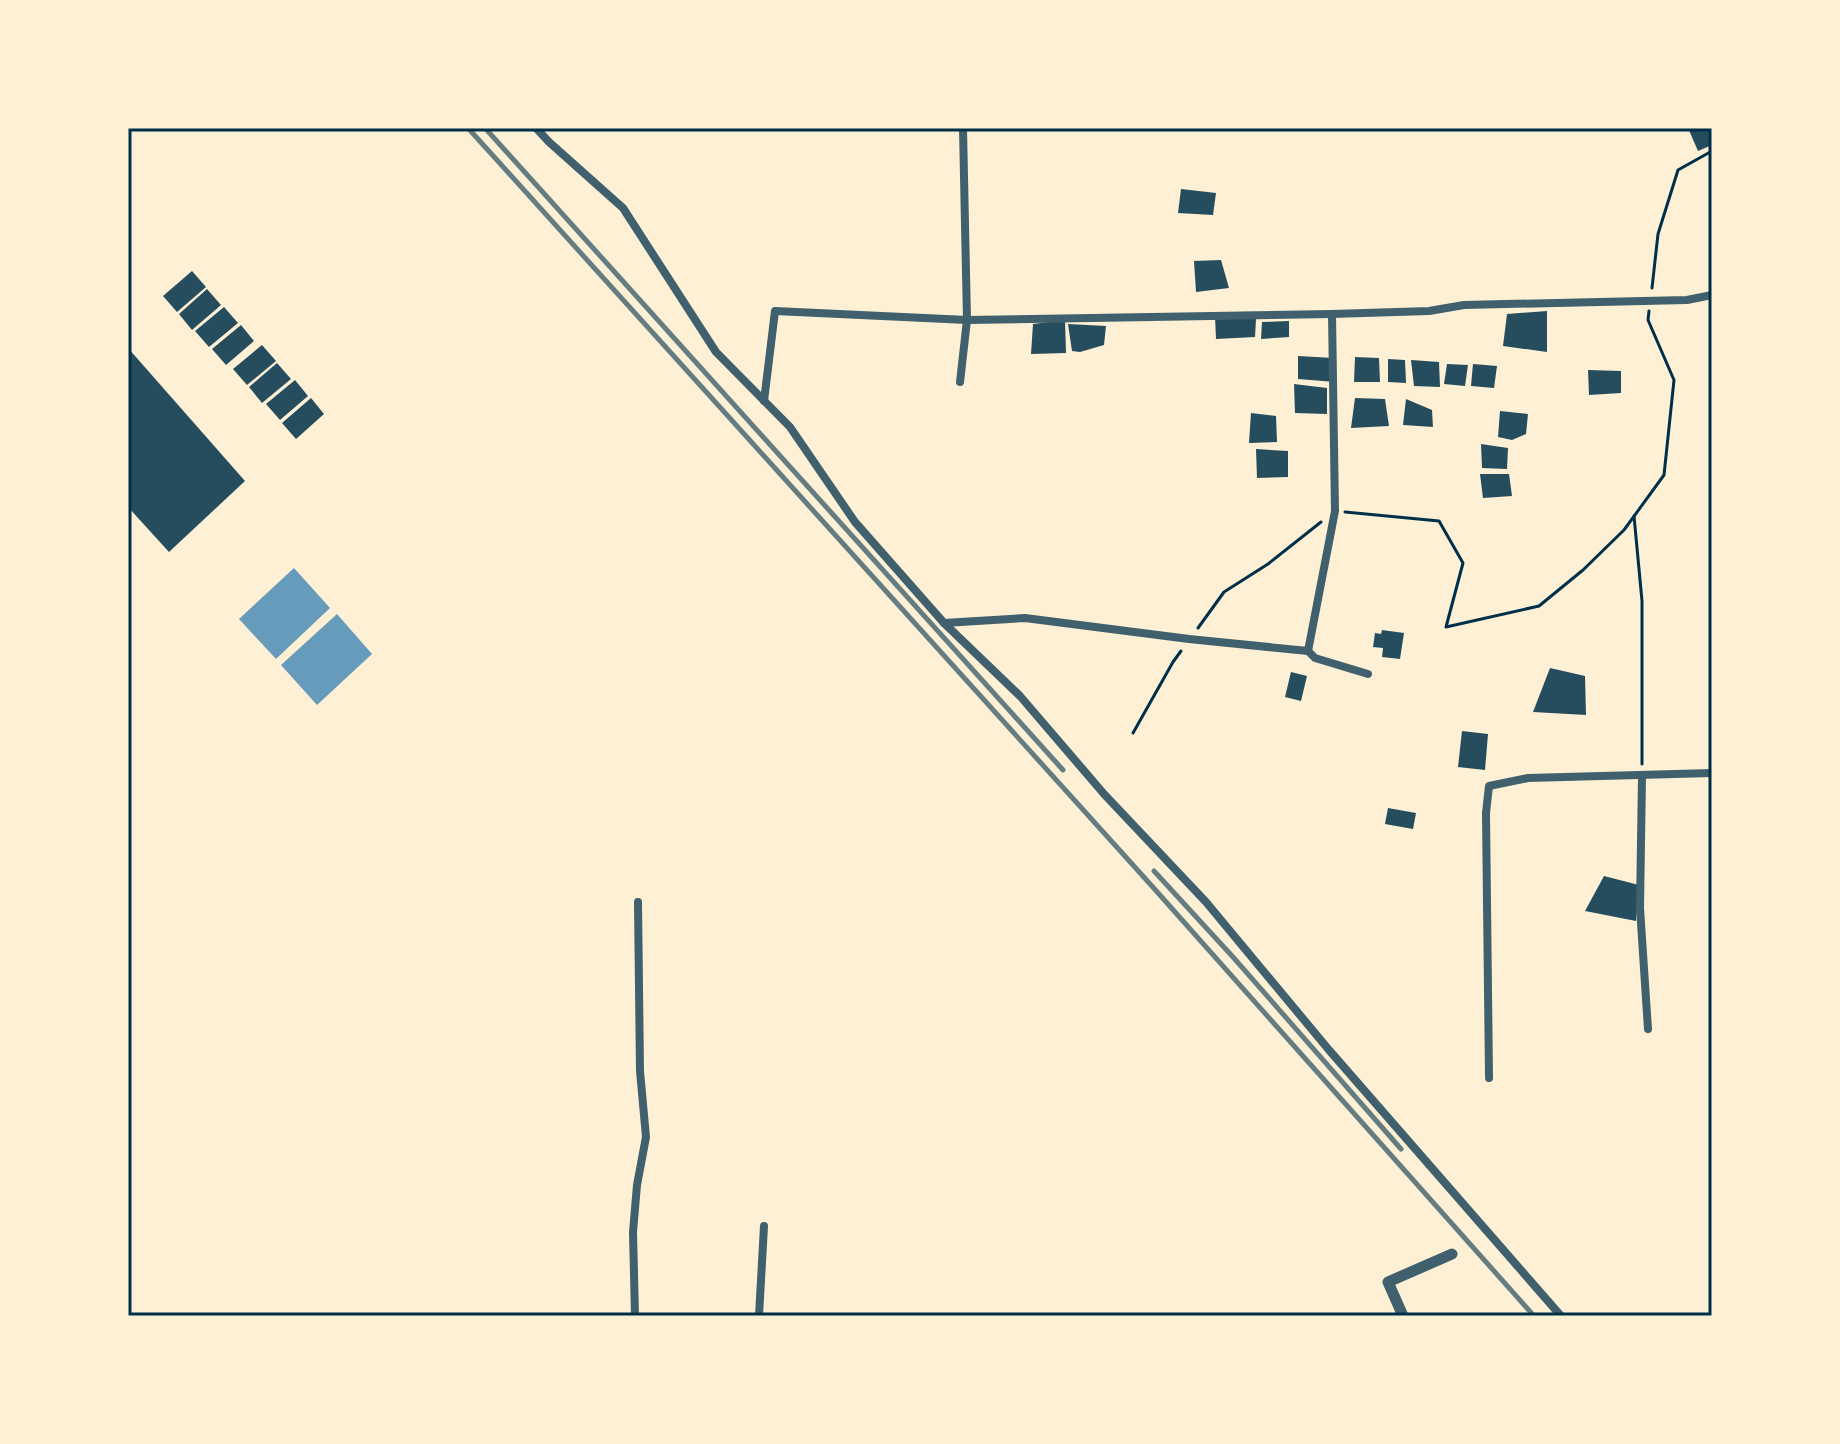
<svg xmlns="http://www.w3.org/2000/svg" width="1840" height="1444" font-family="Signika,sans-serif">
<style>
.water{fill:#669bbc}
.building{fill:#264d5e}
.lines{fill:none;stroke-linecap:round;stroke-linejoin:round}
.path{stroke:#003049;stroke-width:3}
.minor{stroke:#3f606c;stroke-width:8}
.tertiary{stroke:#3f606c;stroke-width:11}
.rail{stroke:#657d81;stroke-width:5}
.neatline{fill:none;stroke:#003049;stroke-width:3}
</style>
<rect width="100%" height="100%" fill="#fdf0d5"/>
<g class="water">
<polygon points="294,568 330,608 276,659 239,619"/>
<polygon points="337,614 372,654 317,705 281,665"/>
</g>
<g class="building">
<polygon points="1688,128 1712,128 1712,145 1698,151"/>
<polygon points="1181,189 1216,193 1213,215 1178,213"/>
<polygon points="1221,260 1229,288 1196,292 1194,261"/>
<polygon points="192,271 206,287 177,312 163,296"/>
<polygon points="207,289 221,305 192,330 179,314"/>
<polygon points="224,307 238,323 209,347 195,331"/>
<polygon points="1547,311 1547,352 1503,346 1507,314"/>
<polygon points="1215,316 1256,319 1255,337 1216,339"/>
<polygon points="1065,320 1066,353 1031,354 1033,324"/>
<polygon points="1289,321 1289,337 1261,339 1262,322"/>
<polygon points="1068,324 1106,326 1104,345 1080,352 1072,351"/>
<polygon points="241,325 254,341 226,365 212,349"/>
<polygon points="262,345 276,361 247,385 233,369"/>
<polygon points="128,348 245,481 169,552 128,507"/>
<polygon points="1298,356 1334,358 1335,382 1298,379"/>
<polygon points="1355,357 1379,358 1380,382 1354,382"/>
<polygon points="1388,359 1405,360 1406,383 1388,382"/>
<polygon points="1411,360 1439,362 1440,387 1414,386"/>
<polygon points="277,363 291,379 262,403 249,387"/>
<polygon points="1447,364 1468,365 1465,386 1444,384"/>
<polygon points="1473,364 1497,366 1494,388 1471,386"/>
<polygon points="1588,370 1621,371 1621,393 1589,395"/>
<polygon points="295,380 308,396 280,420 266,404"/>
<polygon points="1294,384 1327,388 1327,414 1295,413"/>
<polygon points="311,398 324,414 296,439 282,423"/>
<polygon points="1355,398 1385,399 1389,426 1351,428"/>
<polygon points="1406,399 1432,410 1433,427 1403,425"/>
<polygon points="1500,411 1528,414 1526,434 1512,440 1498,437"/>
<polygon points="1251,413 1276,416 1277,442 1249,443"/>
<polygon points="1481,444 1508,448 1507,469 1482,468"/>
<polygon points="1256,449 1288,451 1288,477 1257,478"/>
<polygon points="1480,474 1509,474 1512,496 1483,498"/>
<polygon points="1382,630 1404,633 1400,659 1382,657 1383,648 1373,647 1375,633 1381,634"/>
<polygon points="1550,668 1585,676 1586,715 1533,712"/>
<polygon points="1291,672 1307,676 1301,701 1285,697"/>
<polygon points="1462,731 1488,734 1485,770 1458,767"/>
<polygon points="1388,808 1416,813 1413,829 1385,824"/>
<polygon points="1604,876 1639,885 1636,921 1585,911"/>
</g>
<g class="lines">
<g class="path">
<polyline points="1652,288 1658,234 1678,170 1712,151"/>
<polyline points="1345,512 1439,521 1463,563 1446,627 1539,606 1583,570 1624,530 1664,475 1674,380 1648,320 1649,311"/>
<polyline points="1634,516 1642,601 1642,764"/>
<polyline points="1198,628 1224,592 1268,564 1321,522"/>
<polyline points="1133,733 1173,662 1181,651"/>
</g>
<g class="minor">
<polyline points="536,128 549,142 623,208 716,352 790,427 855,522 944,623 1020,696 1104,794 1206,902 1329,1050 1561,1316"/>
<polyline points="960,382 967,320 963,128"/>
<polyline points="764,401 775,311 967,320 1332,314 1429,311 1464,305 1687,300 1712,295"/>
<polyline points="944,623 1025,618 1189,639 1308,651 1315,658 1368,674"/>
<polyline points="1308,651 1335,511 1332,314"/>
<polyline points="1642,776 1640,908 1648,1029"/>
<polyline points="1489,1078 1486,813 1489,786 1528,778 1712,773"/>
<polyline points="635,1316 633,1232 637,1185 646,1137 640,1071 638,902"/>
<polyline points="759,1316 764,1226"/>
</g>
<polyline class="tertiary" points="1403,1316 1388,1282 1452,1254"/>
<g class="rail">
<polyline points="468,128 1151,885 1534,1316"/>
<polyline points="485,128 1063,770"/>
<polyline points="1154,871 1233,957 1401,1149"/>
</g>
</g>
<rect width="1840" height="1444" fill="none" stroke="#fdf0d5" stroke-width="260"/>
<rect x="130" y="130" width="1580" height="1184" class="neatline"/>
</svg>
